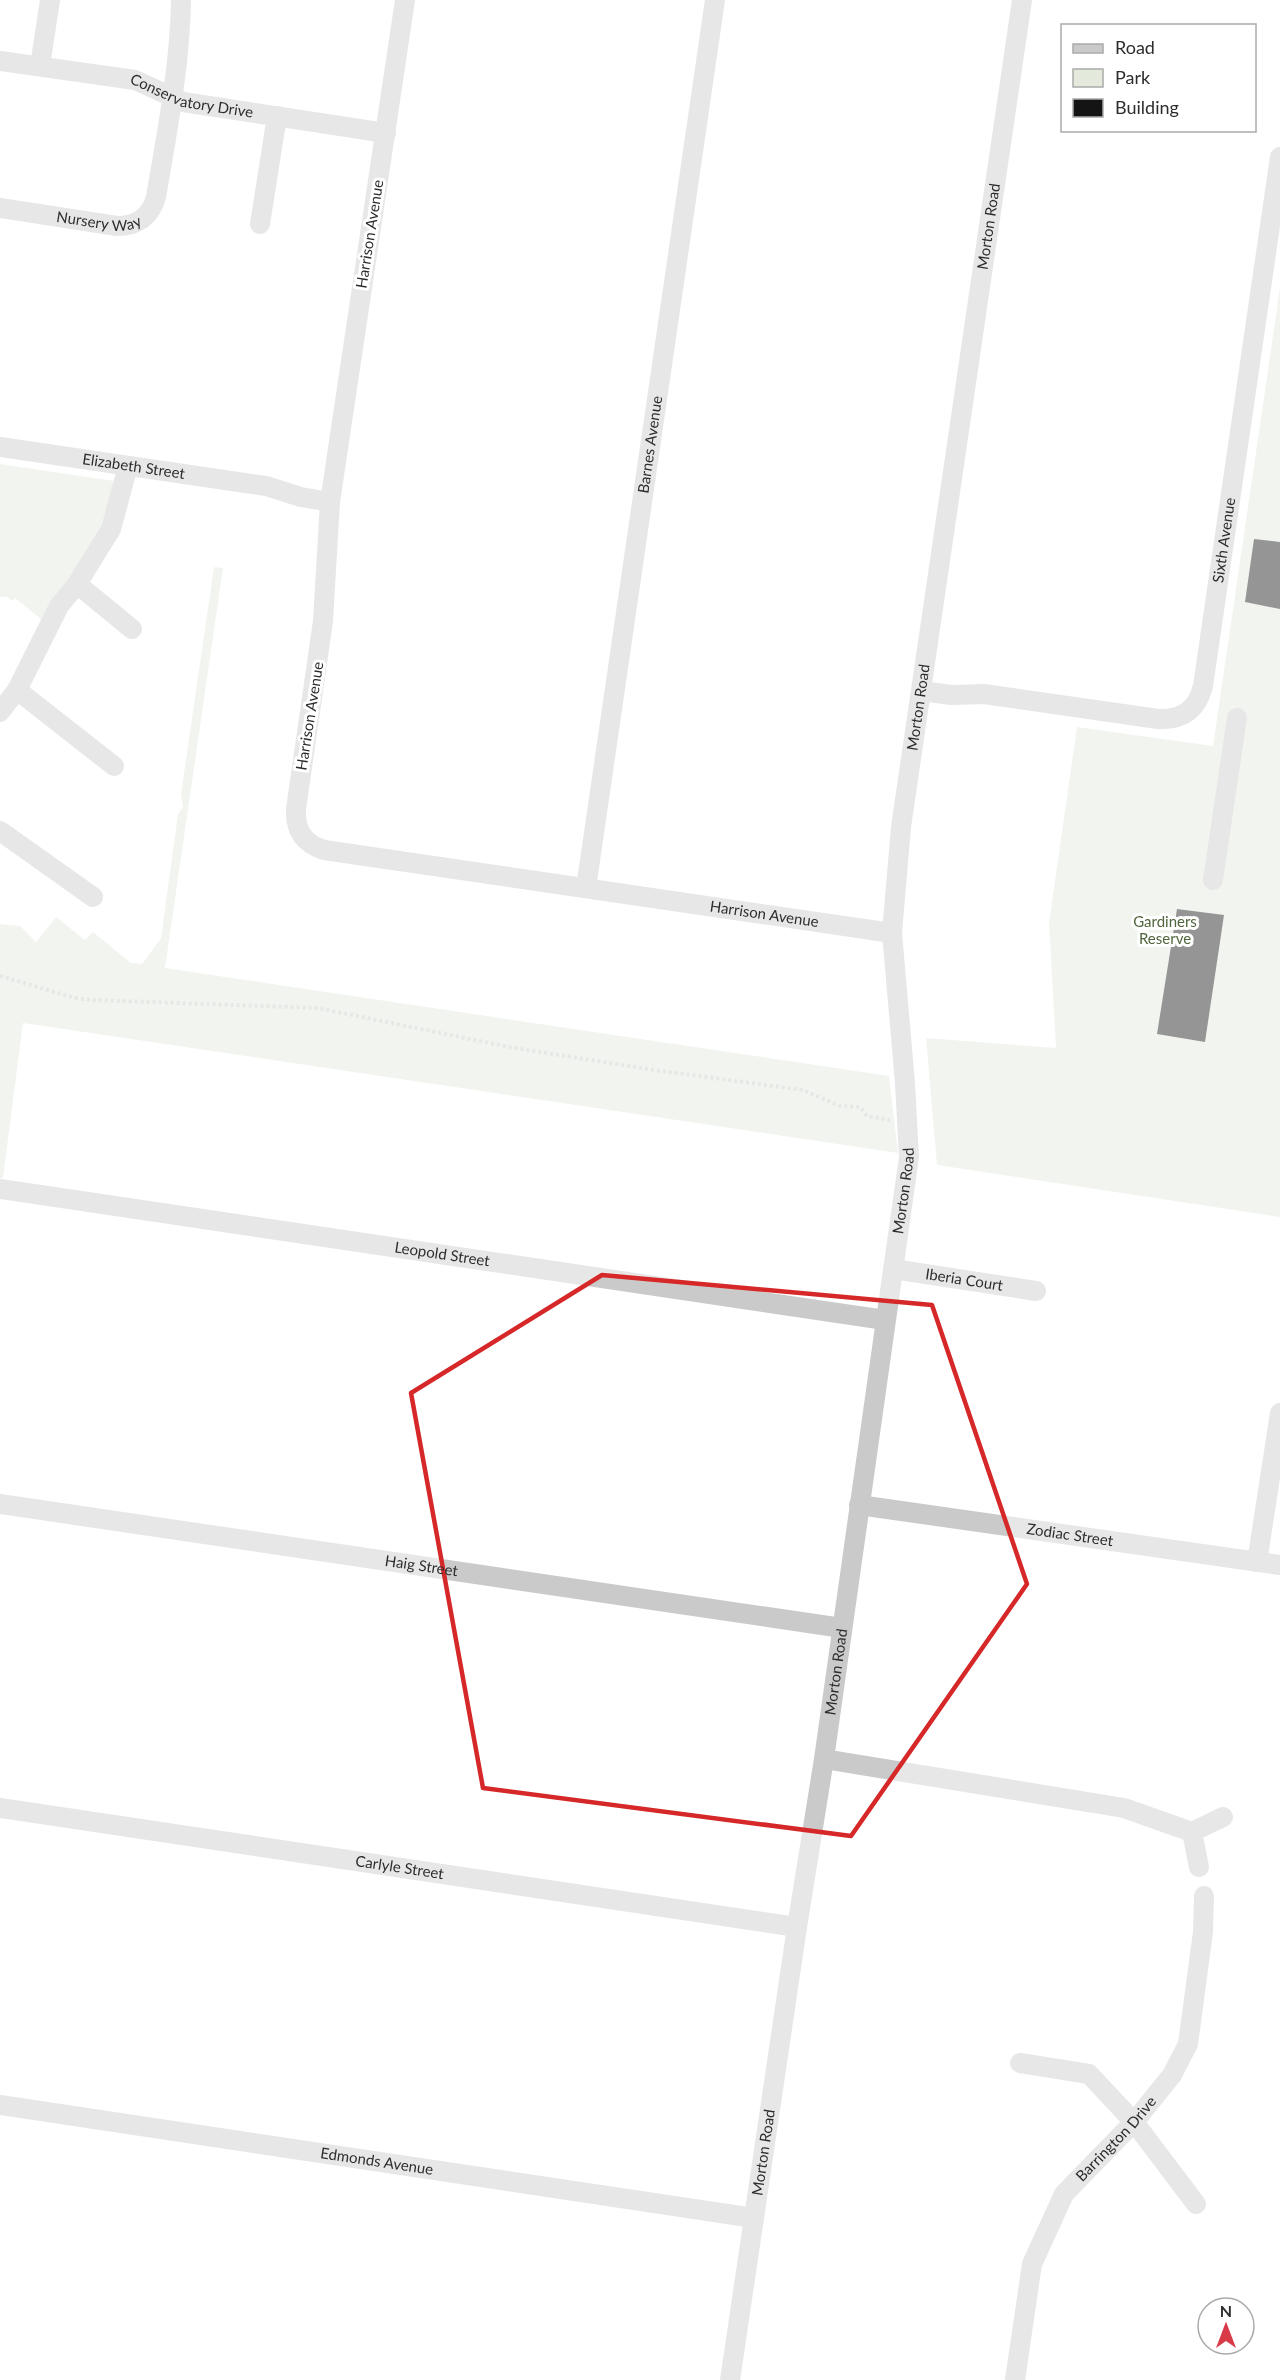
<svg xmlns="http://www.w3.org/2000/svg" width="1280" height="2380" font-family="Lato,sans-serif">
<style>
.green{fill:#e3e9db}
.building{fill:#141414}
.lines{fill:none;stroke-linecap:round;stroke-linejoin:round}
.path{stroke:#cacaca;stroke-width:4;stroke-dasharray:3 3;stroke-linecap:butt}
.minor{stroke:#cacaca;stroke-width:20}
.marked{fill:none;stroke:#d62828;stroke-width:4.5;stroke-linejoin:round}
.labels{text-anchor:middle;stroke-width:6;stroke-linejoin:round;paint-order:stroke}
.street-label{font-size:15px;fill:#2d2d2d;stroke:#fff}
.park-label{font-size:15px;fill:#50653d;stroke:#fff}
</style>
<rect width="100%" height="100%" fill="#fff"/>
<g class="green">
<polygon points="1280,288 1280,1217 937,1165 926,1038 1056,1048 1049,923 1077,727 1213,746"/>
<path d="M0,464L114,481C106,536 72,575 42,620L15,598L13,601L7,597H0Z"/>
<polygon points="214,567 223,568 165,968 889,1076 898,1153 23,1023 3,1178 0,1178 0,924 20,926 36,942 56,917 85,940 93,932 131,963 142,964 161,938 178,814 183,807 181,794"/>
</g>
<g class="building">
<polygon points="1254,539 1280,542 1280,609 1245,602"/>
<polygon points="1177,909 1224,915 1205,1042 1157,1034"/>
</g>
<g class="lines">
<polyline class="path" points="0,976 75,998 93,1000 318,1008 509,1047 654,1070 803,1090 840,1106 860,1107 867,1116 890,1120"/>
<g class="minor">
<path id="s1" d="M405,0L330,502L323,621L296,809C295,830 303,843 324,850L892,933"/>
<path id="s2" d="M0,61L135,80L183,102L196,104L386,133"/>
<polyline points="40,66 50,0"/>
<path id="s3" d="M0,208L117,226C137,226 151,216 156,197C167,132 180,66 181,0"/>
<polyline points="260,224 277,116"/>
<path id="s4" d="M0,447L266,486L301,497L330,502"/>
<polyline points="77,584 132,629"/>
<polyline points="17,690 114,766"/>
<path id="s5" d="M922,691L951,695L984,694L1158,719C1182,720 1197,710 1203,686L1280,157"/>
<polyline points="0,712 17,690 59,606 77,584 111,529 128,466"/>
<polyline points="0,831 93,897"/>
<polyline points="1213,880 1237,718"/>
<path id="s6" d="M586,888L715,0"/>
<path id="s7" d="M0,1189L885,1320"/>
<path id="s8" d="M893,1269L1036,1291"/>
<path id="s9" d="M0,1504L842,1628"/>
<path id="s10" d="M859,1505L1280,1565"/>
<polyline points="1257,1562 1280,1413"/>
<polyline points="824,1759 1124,1808 1192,1832 1223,1817"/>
<path id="s11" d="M0,1808L797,1927"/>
<polyline points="1192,1832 1199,1867"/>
<polyline points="1020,2063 1089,2074 1134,2122 1196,2204"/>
<path id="s12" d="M0,2105L754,2218"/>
<path id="s13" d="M730,2380L797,1927L824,1759L909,1157L905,1083L892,933L901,827L1022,0"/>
<path id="s14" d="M1015,2380L1032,2264L1064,2194L1134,2122L1172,2075L1188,2044L1203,1932L1204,1896"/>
</g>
</g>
<path d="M0 0H1280V2380H0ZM602,1275L932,1305L1027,1584L851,1836L483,1788L411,1393Z" fill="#fff" fill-opacity=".55" fill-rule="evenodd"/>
<path class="marked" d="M602,1275L932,1305L1027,1584L851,1836L483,1788L411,1393Z"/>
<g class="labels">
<g class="street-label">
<text dy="5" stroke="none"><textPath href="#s2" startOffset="196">Conservatory Drive</textPath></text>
<text dy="5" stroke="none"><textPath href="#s3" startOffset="100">Nursery Way</textPath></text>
<text dy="5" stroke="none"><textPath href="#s13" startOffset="2174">Morton Road</textPath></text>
<text transform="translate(370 234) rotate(-81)" y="5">Harrison Avenue</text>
<text dy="5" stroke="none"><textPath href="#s6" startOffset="448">Barnes Avenue</textPath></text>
<text dy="5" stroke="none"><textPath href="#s4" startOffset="135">Elizabeth Street</textPath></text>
<text dy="5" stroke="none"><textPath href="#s5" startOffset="447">Sixth Avenue</textPath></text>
<text dy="5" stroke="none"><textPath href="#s13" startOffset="1688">Morton Road</textPath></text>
<text transform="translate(310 716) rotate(-81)" y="5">Harrison Avenue</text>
<text dy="5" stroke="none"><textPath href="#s1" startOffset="1316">Harrison Avenue</textPath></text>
<text dy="5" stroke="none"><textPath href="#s13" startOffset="1202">Morton Road</textPath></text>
<text dy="5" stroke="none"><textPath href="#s7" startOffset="447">Leopold Street</textPath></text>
<text dy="5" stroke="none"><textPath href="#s8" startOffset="72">Iberia Court</textPath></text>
<text dy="5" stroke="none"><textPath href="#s10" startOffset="213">Zodiac Street</textPath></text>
<text dy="5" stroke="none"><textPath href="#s9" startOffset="426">Haig Street</textPath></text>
<text dy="5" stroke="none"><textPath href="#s13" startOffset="716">Morton Road</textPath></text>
<text dy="5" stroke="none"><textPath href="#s11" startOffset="404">Carlyle Street</textPath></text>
<text dy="5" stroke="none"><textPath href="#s14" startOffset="270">Barrington Drive</textPath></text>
<text dy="5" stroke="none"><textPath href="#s13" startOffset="230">Morton Road</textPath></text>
<text dy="5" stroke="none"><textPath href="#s12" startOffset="381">Edmonds Avenue</textPath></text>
</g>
<g class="park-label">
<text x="1165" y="927">Gardiners<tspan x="1165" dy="17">Reserve</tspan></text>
</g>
</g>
<rect x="1061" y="24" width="195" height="108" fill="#ffffff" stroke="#ababab" stroke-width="1.5"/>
<rect x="1073" y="44" width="30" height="9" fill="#cacaca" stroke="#ababab" stroke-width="1.5"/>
<text x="1115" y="54" font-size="18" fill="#2d2d2d">Road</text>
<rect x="1073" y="69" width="30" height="18" fill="#e3e9db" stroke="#ababab" stroke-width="1.5"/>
<text x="1115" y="84" font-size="18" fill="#2d2d2d">Park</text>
<rect x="1073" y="99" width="30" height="18" fill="#141414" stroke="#ababab" stroke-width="1.5"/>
<text x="1115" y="114" font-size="18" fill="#2d2d2d">Building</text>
<g transform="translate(1226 2326)"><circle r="28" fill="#ffffff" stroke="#ababab" stroke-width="1.5"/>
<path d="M0-4.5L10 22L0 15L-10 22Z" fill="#d93a48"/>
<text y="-9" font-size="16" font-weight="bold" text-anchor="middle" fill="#2d2d2d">N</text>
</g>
</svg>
